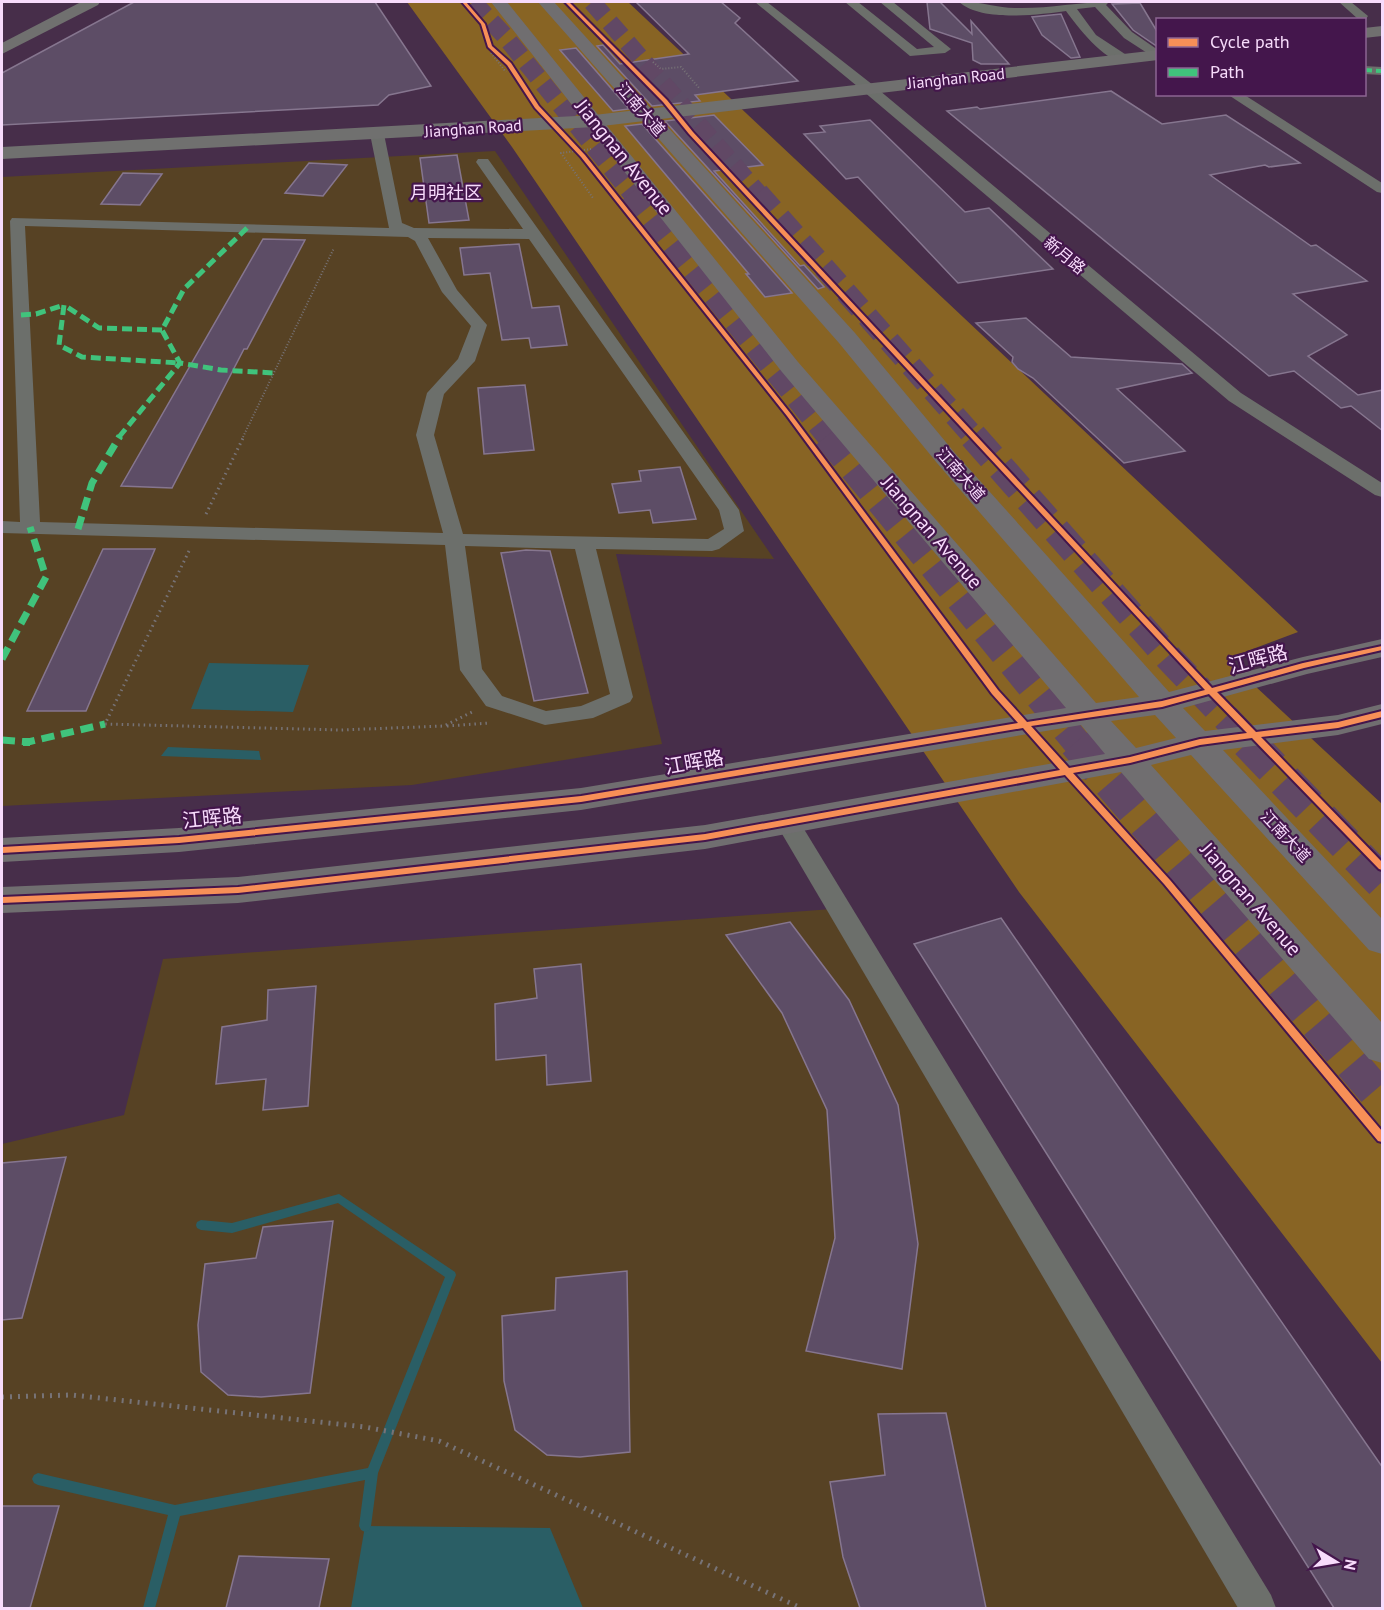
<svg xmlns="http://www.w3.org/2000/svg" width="1384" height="1610" font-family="'PT Sans','Noto Sans SC',sans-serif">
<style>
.green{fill:#574224}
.forest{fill:#886424}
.water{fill:#2a5e65}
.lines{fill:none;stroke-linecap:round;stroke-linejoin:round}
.stream{fill:#2a5e65;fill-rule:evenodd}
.building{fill:#5d4d66;stroke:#86768f;stroke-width:1.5}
.highway-tunnel-far3{stroke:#614865;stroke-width:18;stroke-dasharray:18 9;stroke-linecap:butt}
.highway-tunnel-far2{stroke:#614865;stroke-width:22;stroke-dasharray:22 11;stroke-linecap:butt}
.highway-tunnel-far1{stroke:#614865;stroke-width:28;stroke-dasharray:28 14;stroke-linecap:butt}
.highway-tunnel{stroke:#614865;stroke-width:35;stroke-dasharray:35 18;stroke-linecap:butt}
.path-far2{stroke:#777377;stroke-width:2;stroke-dasharray:1 2;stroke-linecap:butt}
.path-far1{stroke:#777377;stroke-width:3;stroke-dasharray:1.5 4;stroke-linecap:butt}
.path{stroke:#777377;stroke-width:5;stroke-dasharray:2 6;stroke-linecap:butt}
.street{fill:#6c6f6b;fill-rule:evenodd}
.secondary{fill:#70706f;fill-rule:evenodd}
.primary{fill:#706e70;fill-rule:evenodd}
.quiet-far3{stroke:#40c37c;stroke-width:4;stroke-dasharray:8 4;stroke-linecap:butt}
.quiet-far2{stroke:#40c37c;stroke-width:5;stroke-dasharray:10 5;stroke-linecap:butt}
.quiet-far1{stroke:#40c37c;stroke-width:7;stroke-dasharray:13 7;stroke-linecap:butt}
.quiet{stroke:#40c37c;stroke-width:8;stroke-dasharray:16 8;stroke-linecap:butt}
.cycleway-casing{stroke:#44164c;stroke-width:4}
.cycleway{fill:#f78f57;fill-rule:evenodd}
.labels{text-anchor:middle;stroke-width:4.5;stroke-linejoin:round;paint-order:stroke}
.far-street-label{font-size:16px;fill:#f7dbfb;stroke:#44164c}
.far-quarter-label{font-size:18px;fill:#f7dbfb;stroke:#44164c}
.street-label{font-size:20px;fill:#f7dbfb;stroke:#44164c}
</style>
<rect width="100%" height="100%" fill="#472e4a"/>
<g class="green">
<polygon points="495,151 774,559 616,554 662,744 412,785 2,806 2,177"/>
<polygon points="832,909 1240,1608 2,1608 2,1144 124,1115 163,959"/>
</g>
<polygon class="forest" points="407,2 628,2 1298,632 1226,659 1382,804 1382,1363 1019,892 512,147"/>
<g class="water">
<polygon points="209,663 309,665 293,712 191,709"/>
<polygon points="168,747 259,751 261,760 161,756"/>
<polygon points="365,1526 550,1528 583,1608 351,1608"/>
</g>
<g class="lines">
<polygon class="stream" points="339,1194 455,1272 456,1275 378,1473 371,1526 369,1530 365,1532 361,1530 359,1526 365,1480 180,1516 155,1608 143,1608 168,1515 38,1485 34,1483 32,1479 34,1475 38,1473 175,1505 368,1468 445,1277 338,1203 232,1233 201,1230 197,1228 196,1225 197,1222 201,1220 232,1223"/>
</g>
<g class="building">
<polygon points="134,2 375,2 431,86 389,95 378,105 2,125 2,73"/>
<polygon points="636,2 721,2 740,18 735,23 798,81 695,95 700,101 652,106 597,46 603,45 620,64 689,54"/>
<polygon points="927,2 940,2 972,34 971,21 1009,64 981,64 973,60 972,43 930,29"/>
<polygon points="1140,3 1158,33 1158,47 1133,30 1112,4"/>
<polygon points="1061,14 1080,57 1071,58 1042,35 1032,17"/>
<polygon points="576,48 629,109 613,111 560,50"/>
<polygon points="1111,91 1162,124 1226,115 1300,163 1269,167 1265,165 1210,175 1311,246 1316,245 1367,281 1293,294 1347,335 1308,356 1358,395 1383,390 1383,431 1351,406 1341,408 1294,371 1269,376 947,111 977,107 980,109"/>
<polygon points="714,115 763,165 714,171 800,266 804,265 824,287 818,289 665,121"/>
<polygon points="870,120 965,212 989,208 1053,269 958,283 858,177 846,179 804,134 825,132 820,126"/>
<polygon points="642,124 792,293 765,297 746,274 749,274 625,126"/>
<polygon points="457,155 469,220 429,223 420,158"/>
<polygon points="309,163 347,165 323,196 285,193"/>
<polygon points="123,173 162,174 140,205 101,204"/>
<polygon points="263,239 305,240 247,349 244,349 172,488 121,486"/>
<polygon points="519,244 532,308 559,306 567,345 531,348 529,338 502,340 490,273 464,275 460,248"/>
<polygon points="1026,318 1071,357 1182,364 1192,373 1117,389 1185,451 1124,463 1033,378 1018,369 1012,362 1013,357 976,323"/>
<polygon points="525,385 534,450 484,454 478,388"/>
<polygon points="680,467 696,519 653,523 650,510 619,513 612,484 641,481 639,471"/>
<polygon points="103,549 155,549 86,711 27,711"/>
<polygon points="526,550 550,551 588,693 534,701 501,553"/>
<polygon points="1001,918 1383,1468 1383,1608 1334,1608 914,944"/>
<polygon points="790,922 849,1000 898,1105 918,1244 902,1369 806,1351 835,1238 827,1110 782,1013 726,935"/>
<polygon points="581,964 591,1081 547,1085 546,1055 496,1060 495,1004 537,998 534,969"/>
<polygon points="316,986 308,1106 263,1110 266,1079 216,1084 222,1027 267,1020 268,990"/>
<polygon points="66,1157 22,1318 2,1320 2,1163"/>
<polygon points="333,1221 310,1393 261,1397 228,1395 201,1372 198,1325 205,1264 256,1258 263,1227"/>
<polygon points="627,1271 630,1452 580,1457 547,1455 515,1430 504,1381 502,1316 555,1310 556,1278"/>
<polygon points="946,1413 986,1608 860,1608 843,1557 830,1482 885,1475 878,1414"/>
<polygon points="2,1506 59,1506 30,1608 2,1608"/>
<polygon points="239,1556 329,1559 319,1608 226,1608"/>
</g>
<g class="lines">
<g class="highway-tunnel-far3">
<polyline points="473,2 504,35 632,194"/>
<polyline points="592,2 759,194"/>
</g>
<g class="highway-tunnel-far2">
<polyline points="631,193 828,437"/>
<polyline points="758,193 974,437"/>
</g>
<g class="highway-tunnel-far1">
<polyline points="827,436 1077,743"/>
<polyline points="973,436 1168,657 1250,743"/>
</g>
<g class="highway-tunnel">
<polyline points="1076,742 1382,1099"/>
<polyline points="1248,742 1382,882"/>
</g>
<g class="path-far2">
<polyline points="491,53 506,72"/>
<polyline points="653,62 661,69 681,67 700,89"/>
<polyline points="591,149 561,153 593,198"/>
<polyline points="243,437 334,248"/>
</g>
<g class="path-far1">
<polyline points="206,514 244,436"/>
<polyline points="189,551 105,724 341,730 444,726 474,711"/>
<polyline points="447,726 490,723"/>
</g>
<polyline class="path" points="2,1397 72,1395 365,1427 439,1441 801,1608"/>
<g class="street">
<polygon points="755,2 767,2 873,85 1241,393 1382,483 1382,497 1375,495 1229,401 863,91"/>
<polygon points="845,2 858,2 917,49 934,47 880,2 893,2 951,49 945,53 910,56"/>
<path d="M959,2C977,0 996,8 1015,8C1047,9 1077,2 1109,2L1106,5L1132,32L1158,50V60L1124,38L1095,7L1077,9L1096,35L1128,56L1130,59L1128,62C1107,66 1077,26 1066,11C1038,15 981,22 959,2Z"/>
<polygon points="1339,2 1351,2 1368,16 1366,19 1358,19"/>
<polygon points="1364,66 1382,67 1382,75 1364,74"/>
<polygon points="1227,94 1243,94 1382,183 1382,193 1377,192"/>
<path d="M377,130L384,134L402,223L414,228L523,229L476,162L478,159H488L739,510L744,531L719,549L712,551L596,549L633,697L630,702L593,718L545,725L486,706L460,670L445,545L2,533V521L20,522L10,221L12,218L389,228L370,134ZM25,226L408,237L415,241L442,292L471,326L458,359L427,393L416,435L443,533L40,522ZM428,238L529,239L719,510L724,529L708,539L463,534L434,435L444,394L475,361L487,325L457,290ZM465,546L575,549L610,694L581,706L546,711L502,696L482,669Z"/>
<polygon points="787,814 796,816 1271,1595 1276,1608 1238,1608 775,822 778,816"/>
</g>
<g class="secondary">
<polygon points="81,2 100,2 98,5 2,54 2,43"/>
<polygon points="1382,26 1382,36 1364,38 1364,28"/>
<polygon points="1158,50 1158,60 594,127 2,159 2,147 594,115"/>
</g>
<path class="primary" d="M491,2H507L798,362L1096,703L1139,697L937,463L839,343L538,2H554L855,333L955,453L1169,692L1303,657L1382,639V657L1307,674L1183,708L1205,731L1338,715L1382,704V724L1338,735L1223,750L1382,919V954L1369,950L1191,755L1151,765L1382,1023V1063L1369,1059L1121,772L705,849L238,903L2,913V887L238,877L705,825L1105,754L1081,725L581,810L179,852L2,862V838L179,828L581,788L1066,708L782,372ZM1155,715L1176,738L1136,748L1111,721Z"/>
<polyline class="quiet-far3" points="1364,70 1382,71"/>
<g class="quiet-far2">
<polyline points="247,228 184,289 162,330 180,363 221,370 274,373"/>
<polyline points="21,315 36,314 64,305"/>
<polyline points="162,330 99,328 64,305 59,345 82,357 180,363"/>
<polyline points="119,437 180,363"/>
</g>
<g class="quiet-far1">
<polyline points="78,529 92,483 120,436"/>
<polyline points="2,659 46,577 30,527"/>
<polyline points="2,740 28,742 105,724"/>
</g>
<polyline class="quiet" points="23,742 30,742"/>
<defs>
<path id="cycleway" d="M462,2H466L485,24L492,46L511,63L539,106L585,155L791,414L998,690L1027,722L1162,701L1205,690L689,134L663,102L565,2H569L667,100L693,132L1176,650L1212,688L1303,663L1382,646V650L1304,668L1217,692L1256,732L1338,722L1382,711V717L1338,728L1261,737L1382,862V870L1379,869L1252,738L1200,745L1130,763L1073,773L1170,880L1382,1131V1142L1378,1141L1164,884L1065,775L705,840L238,893L2,903V897L238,887L705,834L1060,770L1023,728L581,802L179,843L2,853V847L179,837L581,796L1018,723L992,694L787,416L581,157L535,108L507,65L488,47L481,24ZM1209,694L1247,733L1200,739L1130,757L1069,768L1031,726L1162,707Z"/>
</defs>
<use href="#cycleway" class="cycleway-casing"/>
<use href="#cycleway" class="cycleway"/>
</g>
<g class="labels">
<g class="far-street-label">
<text transform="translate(956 78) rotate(-6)" y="6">Jianghan Road</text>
<text transform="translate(641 109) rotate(49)" y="6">江南大道</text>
<text transform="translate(473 128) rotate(-4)" y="6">Jianghan Road</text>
<text transform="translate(1065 255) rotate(40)" y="6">新月路</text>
<text transform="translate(961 474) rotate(49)" y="6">江南大道</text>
<text transform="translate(1286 836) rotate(47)" y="6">江南大道</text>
</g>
<g class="far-quarter-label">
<text x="446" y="199">月明社区</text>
</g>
<g class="street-label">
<text transform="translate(624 157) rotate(51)" y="7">Jiangnan Avenue</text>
<text transform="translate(932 532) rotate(49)" y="7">Jiangnan Avenue</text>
<text transform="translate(1258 659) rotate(-15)" y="7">江晖路</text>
<text transform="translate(694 762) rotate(-10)" y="7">江晖路</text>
<text transform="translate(212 818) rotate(-6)" y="7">江晖路</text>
<text transform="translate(1251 899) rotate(49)" y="7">Jiangnan Avenue</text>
</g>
</g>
<rect width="1384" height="1610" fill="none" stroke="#f7dbfb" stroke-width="6"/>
<rect x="1156" y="18" width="210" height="78" fill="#44164c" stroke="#8c6592" stroke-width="1.5"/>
<rect x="1168" y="38" width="30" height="9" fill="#f78f57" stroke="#8c6592" stroke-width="1.5"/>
<text x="1210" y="48" font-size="18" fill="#f7dbfb">Cycle path</text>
<rect x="1168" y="68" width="30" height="9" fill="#40c37c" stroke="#8c6592" stroke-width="1.5"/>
<text x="1210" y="78" font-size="18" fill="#f7dbfb">Path</text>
<g transform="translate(1336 1562) rotate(101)" stroke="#44164c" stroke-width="4.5" paint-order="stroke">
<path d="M0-4.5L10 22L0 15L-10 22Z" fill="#f7dbfb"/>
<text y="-9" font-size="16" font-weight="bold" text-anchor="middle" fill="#f7dbfb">N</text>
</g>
</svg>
